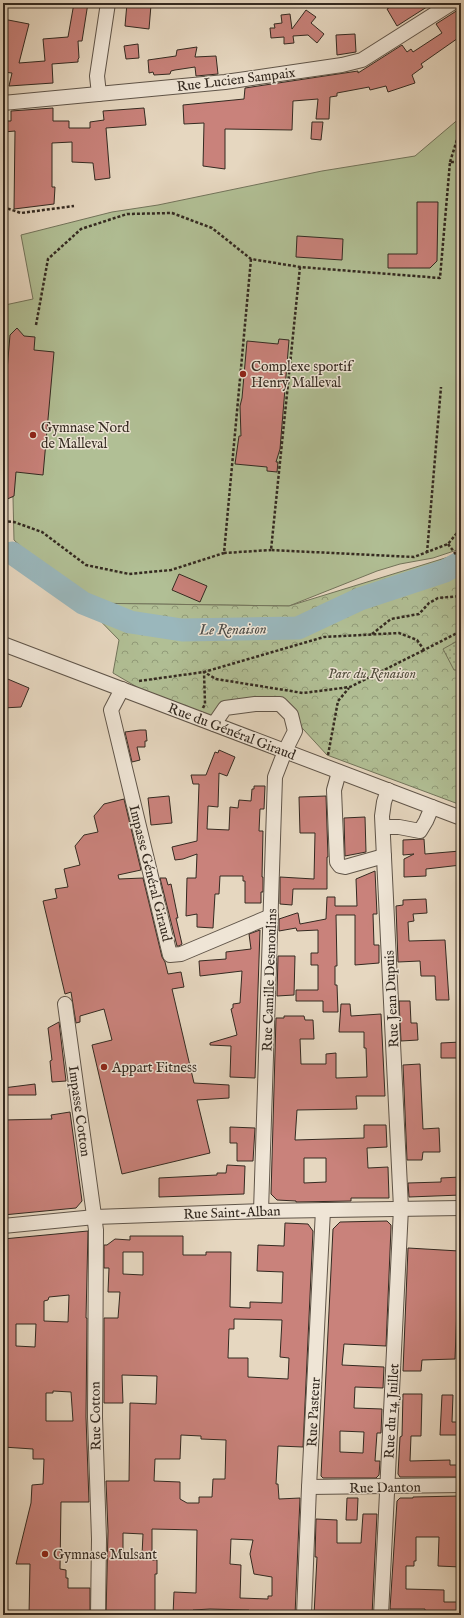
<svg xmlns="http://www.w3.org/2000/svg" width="464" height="1618" font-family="'IM FELL English',serif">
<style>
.grass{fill:#b1bf95;stroke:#72745b}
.forest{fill:url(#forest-crowns);stroke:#72745b}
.garden{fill:url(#garden-dots);stroke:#72745b}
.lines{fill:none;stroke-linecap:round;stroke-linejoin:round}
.river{stroke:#9ab7bc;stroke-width:23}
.building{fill:#c9827b;stroke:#342a21;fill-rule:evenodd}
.minor-casing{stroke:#605549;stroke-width:16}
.path{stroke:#342a21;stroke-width:2.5;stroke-dasharray:3 2;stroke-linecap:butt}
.minor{stroke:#efe5d6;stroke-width:14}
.poi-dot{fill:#8f2418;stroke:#efe5d6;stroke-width:1.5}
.labels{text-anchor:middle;stroke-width:3;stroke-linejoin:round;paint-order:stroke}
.street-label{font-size:14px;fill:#342a21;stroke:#efe5d6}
.poi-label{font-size:14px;fill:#342a21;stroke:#efe5d6;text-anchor:start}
.park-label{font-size:14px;font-style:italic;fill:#534f3e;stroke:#efe5d6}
.water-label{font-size:15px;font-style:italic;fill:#4e4d48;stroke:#efe5d6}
</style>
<defs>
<pattern id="forest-crowns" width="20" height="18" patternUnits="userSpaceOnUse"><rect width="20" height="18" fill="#b1bf95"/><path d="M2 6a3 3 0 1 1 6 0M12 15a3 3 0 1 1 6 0" fill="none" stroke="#919b79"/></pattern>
<pattern id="garden-dots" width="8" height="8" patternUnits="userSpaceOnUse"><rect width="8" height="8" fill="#b1bf95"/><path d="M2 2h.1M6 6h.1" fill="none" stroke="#919b79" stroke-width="1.8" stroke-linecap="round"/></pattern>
</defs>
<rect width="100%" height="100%" fill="#e6d7c0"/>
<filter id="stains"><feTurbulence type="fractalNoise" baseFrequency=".005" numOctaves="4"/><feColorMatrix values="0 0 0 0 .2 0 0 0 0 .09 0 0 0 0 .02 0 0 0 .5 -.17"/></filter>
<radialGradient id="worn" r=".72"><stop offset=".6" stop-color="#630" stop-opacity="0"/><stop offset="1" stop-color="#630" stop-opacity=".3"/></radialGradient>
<polygon class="grass" points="461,117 461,547 457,550 433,558 400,564 377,571 289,606 83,603 14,540 13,497 5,496 3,501 3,326 5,305 33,299 21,235 112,212 158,205 322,171 415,156"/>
<polygon class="forest" points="461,548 461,805 327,755 280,704 225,707 214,724 142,690 113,673 119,640 83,603 289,606 455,555"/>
<polygon class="garden" points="461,639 461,670 454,670 443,649"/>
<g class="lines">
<polyline class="river" points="12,553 83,603 130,622 182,630 298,628 360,599 445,571 461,562"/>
</g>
<g class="building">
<polygon points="74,3 88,3 82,41 78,41 79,58 78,59 78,62 52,64 53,83 9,86 12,73 3,72 3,19 29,24 19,63 45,61 43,39 68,37"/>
<polygon points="127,3 151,5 149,29 125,26"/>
<polygon points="397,3 433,3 397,26 387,9"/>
<polygon points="461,8 461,36 421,64 423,67 412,75 415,83 388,92 386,86 370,90 369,87 337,93 337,96 330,97 329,119 316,119 318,99 293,101 292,130 225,129 225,169 203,166 204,123 184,124 183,105 244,99 245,88 358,71 358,73 402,45 407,52 411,49 413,52 442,33 436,24"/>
<polygon points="306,10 316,17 311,23 324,34 317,43 308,35 293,36 294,43 284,44 284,37 271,38 270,28 275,28 274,24 282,23 281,15 290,14 292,29"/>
<polygon points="355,34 356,52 337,55 336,35"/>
<polygon points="138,44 139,58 126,59 124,46"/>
<polygon points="197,47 195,57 216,56 218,74 196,76 195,67 175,70 171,71 170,74 154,75 153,72 149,73 148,60 176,56 177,50"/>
<polygon points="53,108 53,121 69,121 69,128 90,128 90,122 104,120 103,111 144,108 146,125 106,128 110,178 95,180 93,163 72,162 72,142 52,143 52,187 55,187 54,204 14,209 15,131 4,132 4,121 11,121 11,111"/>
<polygon points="312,122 323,122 321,140 311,139"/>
<polygon points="417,202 438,202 437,261 430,268 388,268 388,254 417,254"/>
<polygon points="297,236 343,239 342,260 296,257"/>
<polygon points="17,328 24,336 35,337 34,350 54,352 43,475 16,472 14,496 3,501 3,370 7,371 10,335"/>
<polygon points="279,339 289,340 280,449 276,462 278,462 277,472 267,471 267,467 235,464 239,436 241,436 240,406 242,398 247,341 278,344"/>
<polygon points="179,574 207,586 200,602 172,590"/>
<polygon points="3,677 29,688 21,707 3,708"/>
<polygon points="140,730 146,730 147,741 145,741 145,747 137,747 140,760 132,762 125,732"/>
<polygon points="219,750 235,757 227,776 219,773 218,807 208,806 207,829 229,830 230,807 238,808 239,800 251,801 252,789 254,789 254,786 265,786 264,809 260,809 259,831 263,831 262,877 263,877 263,892 261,892 261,903 245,903 245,881 243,881 243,876 220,876 219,894 215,894 213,928 197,927 197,914 186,916 187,878 196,878 197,854 183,859 175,860 172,847 197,841 199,784 193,784 191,775 206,775 215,752 218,753"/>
<polygon points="169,796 172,823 151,825 148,798"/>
<polygon points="326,796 328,857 327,857 327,889 293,889 292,905 280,904 280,877 314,879 315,833 300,833 299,797"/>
<polygon points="124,799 141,870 118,875 119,879 143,878 162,957 165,962 168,974 181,972 184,987 172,989 194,1083 229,1085 229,1098 197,1100 210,1153 122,1174 92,1045 112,1040 104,1009 80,1016 80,1022 76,1023 71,992 65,994 43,901 57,898 55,889 68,887 64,869 80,865 75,846 84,835 98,832 94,816 104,804"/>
<polygon points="365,817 366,852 345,856 344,818"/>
<polygon points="424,839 425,854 460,851 461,865 426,869 426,876 404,877 404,859 414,854 403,855 403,840"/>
<polygon points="375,871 377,914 373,914 374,945 379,945 379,963 355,965 355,915 336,915 337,966 335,966 335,985 337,985 338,1012 323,1012 323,1001 296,1001 296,990 318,990 318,965 311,965 311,953 318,953 318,930 297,931 296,928 279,931 279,919 297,913 298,913 300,924 326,919 327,897 335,897 335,906 357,906 356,879"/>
<polygon points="160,878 166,878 168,885 171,884 178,918 176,918 182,944 179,946 177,946"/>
<polygon points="426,899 427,913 413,914 414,921 408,922 409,941 445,940 449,1000 436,1000 435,976 421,976 420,961 398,962 396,906 403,905 403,900"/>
<polygon points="260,930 255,1078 230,1077 231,1046 210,1045 210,1043 237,1035 231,1009 233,1008 233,1004 240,1003 242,971 200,976 199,961 226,959 226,952 251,949 249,934"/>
<polygon points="278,956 295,956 294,995 277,996"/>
<polygon points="399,1001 410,1001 411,1023 417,1023 418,1040 401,1041"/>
<path d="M341,1004H350L351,1016L381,1014L385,1096H356L357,1109L297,1110L295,1140L364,1138V1125H386L387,1147L367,1148L368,1168L388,1167L389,1198H351V1201L296,1202V1201L277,1200L271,1194L276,1018H284V1016H304L305,1020H313L314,1039H300L301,1064H326V1054L336,1053V1078L367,1077L366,1048H364V1032H339ZM304,1158H326V1182L304,1183Z"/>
<polygon points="59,1022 66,1081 52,1082 50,1061 52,1060 48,1028"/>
<polygon points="461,1042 461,1058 441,1058 441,1043"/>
<polygon points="420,1064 423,1129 439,1128 440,1152 423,1152 422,1160 407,1160 403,1065"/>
<polygon points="35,1084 36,1095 3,1095 3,1088"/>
<polygon points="70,1112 82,1201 76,1208 3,1215 3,1120 52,1119 51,1115"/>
<polygon points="230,1127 255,1128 253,1161 237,1161 237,1143 230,1143"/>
<polygon points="227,1165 245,1166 244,1194 159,1197 159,1178 217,1175 217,1173 226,1173"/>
<polygon points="460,1177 461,1195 409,1197 408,1183 441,1182 441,1178"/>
<path d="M387,1221L391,1225V1228L386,1346L344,1344L342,1365L384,1367L383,1388L355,1387L354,1408L382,1409L381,1433H377L375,1461H380L379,1475L376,1478H323L321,1476L333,1229L340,1222ZM340,1431L364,1432L363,1453L340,1452Z"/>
<path d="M285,1223L308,1224L313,1231L303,1447L278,1446L276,1484H278L279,1499L300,1498L295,1615H249V1610L210,1609L193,1610L191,1615H173L174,1592L196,1593L197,1530L152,1529V1560H157V1574H155V1615H106L108,1531L106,1481H129L130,1403L156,1404L157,1376L122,1375L123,1403H104V1318H118L120,1292H108L109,1268H104V1245H107L115,1239L130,1240V1236H183V1255H206V1252H231L230,1307L250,1308V1302L282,1303L283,1272L257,1271L258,1245L284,1246ZM123,1252H143V1275L123,1274ZM234,1319L282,1320L280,1357L289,1358L288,1379L248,1377V1358H228L229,1329H234ZM181,1435L201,1436V1439L226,1440L225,1479H213L212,1497H199V1503H187L180,1499V1482L154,1481L155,1459H180ZM123,1533L143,1534L142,1555H123ZM231,1539L253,1540L250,1554L254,1574L272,1577V1596H268V1599L240,1598L241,1565L230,1564Z"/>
<path d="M88,1231L86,1318H87L86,1417L89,1502H61L60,1569L66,1570V1578H68V1588H90V1615H29L30,1564H16L31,1503L32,1485L43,1484L44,1459H33V1449L3,1447V1239ZM69,1295L68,1322L44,1321V1301L48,1300L49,1297ZM16,1324H36L35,1347L16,1346ZM53,1391L71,1392L73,1421H46V1393H53Z"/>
<polygon points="408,1248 459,1251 459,1260 461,1260 461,1271 459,1271 458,1283 455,1359 422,1360 421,1371 403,1371"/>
<polygon points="403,1394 422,1394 421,1436 411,1436 410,1461 450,1460 450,1465 461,1465 461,1477 400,1477 398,1474 400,1437 402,1436"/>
<polygon points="442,1395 453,1395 452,1422 461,1422 461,1435 440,1435"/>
<polygon points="460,1496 461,1567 438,1566 439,1537 416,1537 416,1561 414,1561 414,1566 406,1566 406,1589 444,1590 444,1602 461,1602 461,1615 425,1615 425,1609 390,1609 397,1501 400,1498 413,1498 413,1497"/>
<polygon points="347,1498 358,1498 357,1520 346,1520"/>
<polygon points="363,1514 377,1514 372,1615 314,1615 317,1557 315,1557 316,1519 337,1520 337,1543 361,1543"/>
</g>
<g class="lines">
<defs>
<g id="minor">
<polyline points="99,94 97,76 108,3"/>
<polyline points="3,103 225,82 342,65 362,60 452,3"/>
<polyline points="3,644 461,818"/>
<polyline points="122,689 111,710 170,955 181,954 271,916"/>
<polyline points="214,724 225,708 255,704 280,704 291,715 295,731 285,751 275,777 261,1211"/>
<polyline points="339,772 334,790 337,862 340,866 345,867 384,856"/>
<polyline points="383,827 399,827 420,831 426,821 432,807"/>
<polyline points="65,1004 96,1230 95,1417 99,1539 98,1615"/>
<polyline points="3,1226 95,1217 261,1211 461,1208"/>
<polyline points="309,1487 461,1485"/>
<polyline points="304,1615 309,1487 323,1210"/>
<polyline points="381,1615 401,1208 382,816 384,802 388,790"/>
</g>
</defs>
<use href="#minor" class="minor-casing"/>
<g class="path">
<polyline points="450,162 461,127"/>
<polyline points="3,207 21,213 74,206"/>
<polyline points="251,259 224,553 271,550"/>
<polyline points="300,267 271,550 414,557 448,544 461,528"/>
<polyline points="36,325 48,259 81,229 127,214 172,213 212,228 251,259 300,267 440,278 450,162 461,162"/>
<polyline points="3,521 14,522 42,532 86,565 129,574 171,570 224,553"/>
<polyline points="448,544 461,561"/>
<polyline points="427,553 441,387"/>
<polyline points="372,634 391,619 419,614 429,603 438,598 461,596"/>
<polyline points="139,681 204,672 324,637 399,633 417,640 424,650 461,631"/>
<polyline points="203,708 205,704 204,672 216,679 303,693 350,687 424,650"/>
<polyline points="328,755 338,701 349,688"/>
</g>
<use href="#minor" class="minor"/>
</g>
<g class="poi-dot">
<circle cx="243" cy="374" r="4"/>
<circle cx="33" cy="435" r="4"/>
<circle cx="104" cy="1067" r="4"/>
<circle cx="45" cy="1554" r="4"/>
</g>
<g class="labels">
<g class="street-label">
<text transform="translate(236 79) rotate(-7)" y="5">Rue Lucien Sampaix</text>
<text transform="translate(232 731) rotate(21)" y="5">Rue du Général Giraud</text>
<text transform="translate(151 873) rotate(76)" y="5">Impasse Général Giraud</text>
<text transform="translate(269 980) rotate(-88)" y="5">Rue Camille Desmoulins</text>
<text transform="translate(391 999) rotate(-93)" y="5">Rue Jean Dupuis</text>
<text transform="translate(80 1111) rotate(82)" y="5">Impasse Cotton</text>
<text transform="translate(232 1212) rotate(-2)" y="5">Rue Saint-Alban</text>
<text transform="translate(391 1411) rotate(-87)" y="5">Rue du 14 Juillet</text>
<text transform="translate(313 1412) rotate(-87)" y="5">Rue Pasteur</text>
<text transform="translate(95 1416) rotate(-91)" y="5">Rue Cotton</text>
<text transform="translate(385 1487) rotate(-1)" y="5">Rue Danton</text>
</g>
<g class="poi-label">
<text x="251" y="371">Complexe sportif<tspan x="251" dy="16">Henry Malleval</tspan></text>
<text x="41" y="432">Gymnase Nord<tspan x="41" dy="16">de Malleval</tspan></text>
<text x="112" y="1072">Appart Fitness</text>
<text x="53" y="1559">Gymnase Mulsant</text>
</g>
<g class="park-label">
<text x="372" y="678">Parc du Renaison</text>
</g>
<g class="water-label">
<text transform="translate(233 629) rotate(-1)" y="5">Le Renaison</text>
</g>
</g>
<rect width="464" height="1618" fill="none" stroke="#e6d7c0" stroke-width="16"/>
<rect x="4" y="4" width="456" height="1610" fill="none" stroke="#342a21" stroke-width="2"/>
<rect x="8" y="8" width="448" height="1602" fill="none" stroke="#342a21"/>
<rect width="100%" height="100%" filter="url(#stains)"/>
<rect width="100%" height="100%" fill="url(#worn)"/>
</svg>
